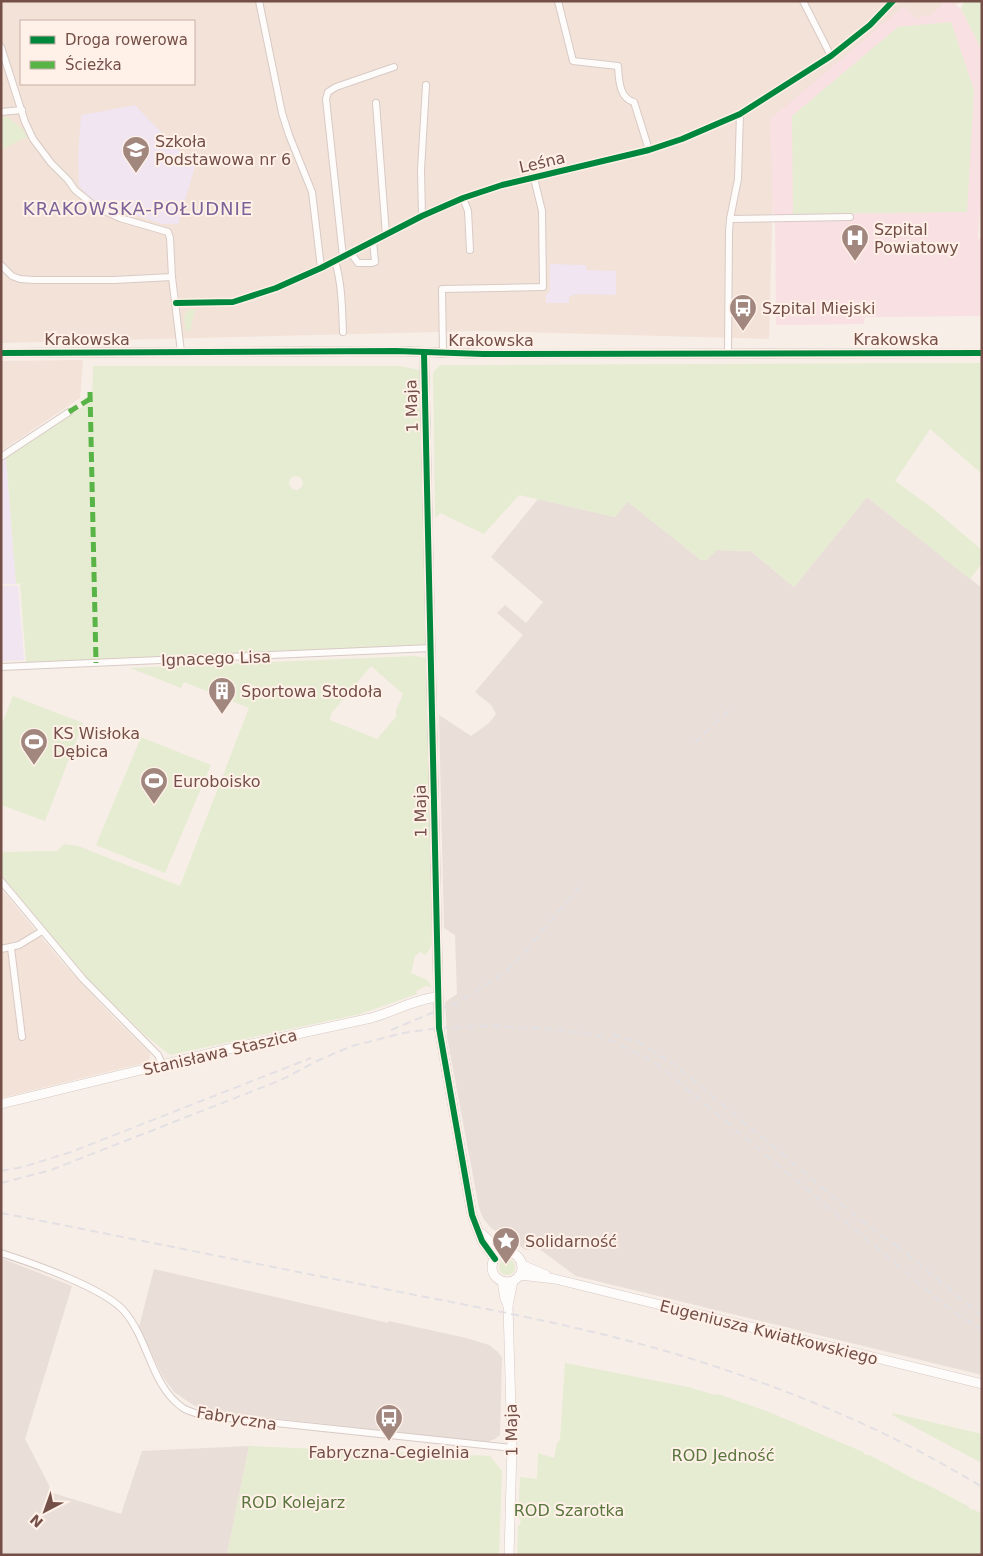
<svg xmlns="http://www.w3.org/2000/svg" width="983" height="1556" font-family="'DejaVu Sans',sans-serif">
<style>
.residential{fill:#f3e2d7;fill-rule:evenodd}
.industrial{fill:#e9ded8}
.education{fill:#f0e5f1}
.medical{fill:#f9e0e3}
.green{fill:#e6ecd1;fill-rule:evenodd}
.lines{fill:none;stroke-linecap:round;stroke-linejoin:round}
.street-casing{stroke:#d8cac5;stroke-width:8}
.secondary-casing{stroke:#d7c9c3;stroke-width:10}
.street{stroke:#fefcfb;stroke-width:6}
.secondary{stroke:#fefcfb;stroke-width:9}
.rail{stroke:#e3e0e4;stroke-width:2;stroke-dasharray:8 5;stroke-linecap:butt}
.quiet{stroke:#59b447;stroke-width:5;stroke-dasharray:10 5;stroke-linecap:butt}
.cycleway-casing{stroke:#fff1e8;stroke-width:9}
.cycleway{stroke:#00873e;stroke-width:6}
.labels{text-anchor:middle;stroke-width:4;stroke-linejoin:round;paint-order:stroke}
.poi-label{font-size:16px;fill:#744f47;stroke:#fff1e8;text-anchor:start}
.street-label{font-size:16px;fill:#744f47;stroke:#fff1e8}
.park-label{font-size:16px;fill:#58753c;stroke:#fff1e8}
.neighbourhood-label{font-size:18px;letter-spacing:1px;fill:#7c6298;stroke:#fff1e8}
</style>
<rect width="100%" height="100%" fill="#f7eee7"/>
<g class="residential">
<path d="M1,1H962L867,53L775,115L769,339L476,331L1,343ZM21,21H194V84H21Z"/>
<polygon points="83,360 80,398 1,451 1,361"/>
<polygon points="1,889 62,962 114,1018 148,1051 150,1055 148,1062 1,1098"/>
</g>
<g class="industrial">
<polygon points="867,497 982,588 982,1375 576,1276 538,1248 526,1250 491,1228 483,1218 479,1208 447,1037 445,1002 457,994 455,935 444,928 439,715 471,736 489,723 496,714 491,705 475,692 523,635 497,613 505,605 526,623 543,602 491,557 538,499 615,517 627,501 701,560 706,560 716,550 751,551 794,587"/>
<polygon points="1,1258 72,1286 25,1439 53,1493 121,1514 142,1451 249,1446 227,1555 1,1555"/>
<polygon points="154,1269 388,1323 389,1321 466,1338 489,1345 498,1352 502,1358 500,1435 495,1439 486,1442 235,1414 205,1410 193,1405 174,1392 163,1377 139,1327"/>
</g>
<g class="education">
<polygon points="135,105 182,154 196,163 178,224 163,224 120,211 97,202 86,194 79,185 78,155 81,115"/>
<polygon points="550,264 586,265 586,270 616,271 616,295 576,294 569,297 569,303 546,303 546,295 550,291"/>
<polygon points="6,458 16,584 1,584 1,461"/>
<polygon points="1,586 18,586 24,660 1,661"/>
</g>
<polygon class="medical" points="941,1 949,1 961,9 982,51 982,182 978,238 982,239 982,316 865,317 864,324 776,325 775,216 773,215 770,119 904,6 917,19 924,14 928,17 942,5 940,2"/>
<g class="green">
<polygon points="964,1 982,1 982,51 961,9"/>
<polygon points="951,22 974,90 967,212 793,214 792,116 898,27"/>
<polygon points="6,116 23,129 27,137 1,150 1,118"/>
<path d="M191,309H196C193,316 192,321 191,329L186,332C185,323 181,313 191,309Z"/>
<polygon points="982,363 982,474 930,429 895,481 931,507 982,550 982,563 970,579 867,497 794,587 751,551 717,550 706,560 701,560 628,502 615,517 519,495 484,534 440,513 435,518 433,373 440,365"/>
<path d="M93,366H400L419,370L427,642L425,645L26,663L20,583L16,584L6,458L92,401ZM294,476L300,477L303,482L302,487L297,490L292,489L289,484L290,479Z"/>
<path d="M414,656L427,658L432,945L426,955L420,952L415,956L411,973L427,980L432,987L426,986L416,991L417,994L360,1014L170,1055L145,1035L86,977L45,928L1,875V852L57,851L64,844L78,846L180,886L249,708L184,682L181,688L130,668ZM371,666L403,694L396,710V717L377,739L330,720L331,714Z"/>
<polygon points="13,696 83,723 45,821 1,805 1,726"/>
<polygon points="141,737 211,765 165,873 96,845"/>
<circle cx="507" cy="1267" r="8"/>
<polygon points="565,1363 688,1387 715,1395 718,1394 769,1412 863,1452 865,1455 869,1455 918,1481 924,1483 968,1506 971,1510 973,1509 982,1514 982,1555 517,1555 518,1526 520,1525 521,1519 518,1518 520,1477 537,1479 538,1453 554,1458 557,1443 560,1440"/>
<polygon points="893,1413 982,1434 982,1463 892,1415"/>
<polygon points="249,1446 490,1456 502,1471 499,1555 227,1555"/>
</g>
<g class="lines">
<defs>
<g id="street">
<polyline points="259,1 282,113 289,135 312,192 321,268"/>
<path d="M558,1L573,61L618,66C619,80 619,98 634,102L649,150"/>
<polyline points="803,1 831,56"/>
<polyline points="1,47 25,122 33,139 51,163 68,180 75,190 96,207 120,218 168,232 170,238 172,277 181,352"/>
<polyline points="376,103 386,235"/>
<polyline points="1,112 22,110"/>
<polyline points="463,198 468,211 470,250"/>
<polyline points="422,216 421,170 426,85"/>
<polyline points="730,219 850,217"/>
<polyline points="351,253 358,263 372,263 375,262 373,241"/>
<polyline points="343,257 326,99 328,92 336,87 394,67"/>
<path d="M335,261C342,284 342,308 343,332"/>
<polyline points="1,265 12,276 20,279 34,280 114,280 172,277"/>
<polyline points="176,303 233,302 276,288 321,268 422,216 463,198 502,185 649,150 682,139 740,114 831,56 870,25 893,1"/>
<polyline points="728,352 729,232 730,219 738,179 740,114"/>
<polyline points="443,354 442,289 543,287 542,211 534,178"/>
<polyline points="1,457 69,412"/>
<polyline points="1,667 431,648"/>
<polyline points="1,881 83,979 158,1055 162,1064"/>
<polyline points="11,948 22,1037"/>
<polyline points="1,949 19,945 42,931"/>
<path d="M1,1253C32,1263 104,1288 124,1311C149,1340 151,1386 183,1408C188,1411 195,1413 201,1415L512,1448"/>
</g>
<g id="secondary">
<polyline points="1,353 396,351 483,354 982,353"/>
<polyline points="424,353 439,1028 472,1215 482,1241 495,1259"/>
<path d="M1,1104L219,1051L371,1018C393,1012 415,999 438,997"/>
<polyline points="481,1233 502,1253"/>
<circle cx="507" cy="1267" r="15"/>
<polyline points="522,1265 546,1275"/>
<polyline points="520,1275 555,1279 982,1384"/>
<polyline points="502,1281 505,1299 508,1305"/>
<polyline points="509,1555 512,1448 508,1305 513,1281"/>
</g>
</defs>
<use href="#street" class="street-casing"/>
<use href="#secondary" class="secondary-casing"/>
<use href="#street" class="street"/>
<use href="#secondary" class="secondary"/>
<g class="rail">
<polyline points="695,743 733,706"/>
<polyline points="391,1030 458,1002 499,977 513,965 527,949 584,882"/>
<polyline points="612,1034 638,1042 675,1065 867,1225 900,1248"/>
<polyline points="1,1171 23,1167 71,1152 311,1058"/>
<polyline points="1,1183 51,1170 281,1080 319,1060 352,1046 403,1033 439,1028 484,1026 543,1028 574,1032 596,1035 619,1044 657,1064 951,1310 982,1330"/>
<path d="M1,1213C129,1238 257,1264 385,1289C482,1308 581,1326 676,1354C781,1386 888,1429 982,1487"/>
<polyline points="896,1245 982,1316"/>
</g>
<g class="quiet">
<polyline points="90,392 96,663"/>
<polyline points="69,412 90,399"/>
</g>
<defs>
<g id="cycleway">
<polyline points="176,303 233,302 276,288 321,268 422,216 463,198 502,185 649,150 682,139 740,114 831,56 870,25 893,1"/>
<polyline points="1,353 396,351 483,354 982,353"/>
<polyline points="424,353 439,1028 472,1215 482,1241 495,1259"/>
</g>
</defs>
<use href="#cycleway" class="cycleway-casing"/>
<use href="#cycleway" class="cycleway"/>
</g>
<defs>
<symbol id="school-pin" viewBox="-11 -11 22 30"><path d="M0 17L-7.5 6A9.5 9.5 0 1 1 7.5 6Z" fill="#a2877f" stroke="#fff1e8"/><path d="M0-5L7-2L0 1L-7-2ZM-4 1L0 2.5L4 1V4Q0 6-4 4Z" fill="#fff"/></symbol>
<symbol id="hospital-pin" viewBox="-11 -11 22 30"><path d="M0 17L-7.5 6A9.5 9.5 0 1 1 7.5 6Z" fill="#a2877f" stroke="#fff1e8"/><path d="M-5-5h3v3.5h4V-5h3V5h-3V1.5h-4V5h-3Z" fill="#fff"/></symbol>
<symbol id="bus-pin" viewBox="-11 -11 22 30"><path d="M0 17L-7.5 6A9.5 9.5 0 1 1 7.5 6Z" fill="#a2877f" stroke="#fff1e8"/><path d="M-5-6H5V4H4V6H2V4H-2V6H-4V4H-5ZM-3.5-4V0h7V-4ZM-3.5 1.2v1.5H-2V1.2ZM2 1.2v1.5H3.5V1.2Z" fill="#fff"/></symbol>
<symbol id="building-pin" viewBox="-11 -11 22 30"><path d="M0 17L-7.5 6A9.5 9.5 0 1 1 7.5 6Z" fill="#a2877f" stroke="#fff1e8"/><path d="M-4-6H4V6H1V3H-1V6H-4ZM-2.5-4.3h1.7v1.8h-1.7ZM.8-4.3h1.7v1.8H.8ZM-2.5-1h1.7V.8h-1.7ZM.8-1h1.7V.8H.8Z" fill="#fff"/></symbol>
<symbol id="stadium-pin" viewBox="-11 -11 22 30"><path d="M0 17L-7.5 6A9.5 9.5 0 1 1 7.5 6Z" fill="#a2877f" stroke="#fff1e8"/><path d="M0-5a6.5 5 0 1 0 0 10a6.5 5 0 1 0 0-10ZM-3.5-1.8h7v3.6h-7Z" fill="#fff"/></symbol>
<symbol id="sight-pin" viewBox="-11 -11 22 30"><path d="M0 17L-7.5 6A9.5 9.5 0 1 1 7.5 6Z" fill="#a2877f" stroke="#fff1e8"/><path d="M0-6L1.8-2.2L6-1.7L2.9 1.2L3.7 5.4L0 3.3L-3.7 5.4L-2.9 1.2L-6-1.7L-1.8-2.2Z" fill="#fff"/></symbol>
</defs>
<g fill-rule="evenodd">
<use href="#school-pin" x="120" y="134" width="32" height="43"/>
<use href="#hospital-pin" x="839" y="222" width="32" height="43"/>
<use href="#bus-pin" x="727" y="292" width="32" height="43"/>
<use href="#building-pin" x="206" y="675" width="32" height="43"/>
<use href="#stadium-pin" x="18" y="726" width="32" height="43"/>
<use href="#stadium-pin" x="138" y="765" width="32" height="43"/>
<use href="#sight-pin" x="490" y="1225" width="32" height="43"/>
<use href="#bus-pin" x="373" y="1402" width="32" height="43"/>
</g>
<g class="labels">
<g class="poi-label">
<text x="155" y="147">Szkoła<tspan x="155" dy="18">Podstawowa nr 6</tspan></text>
<text x="874" y="235">Szpital<tspan x="874" dy="18">Powiatowy</tspan></text>
<text x="762" y="314">Szpital Miejski</text>
<text x="241" y="697">Sportowa Stodoła</text>
<text x="53" y="739">KS Wisłoka<tspan x="53" dy="18">Dębica</tspan></text>
<text x="173" y="787">Euroboisko</text>
<text x="525" y="1247">Solidarność</text>
<text x="389" y="1458" text-anchor="middle">Fabryczna-Cegielnia</text>
</g>
<g class="street-label">
<text transform="translate(542 162) rotate(-13)" y="6">Leśna</text>
<text x="87" y="345">Krakowska</text>
<text x="896" y="345">Krakowska</text>
<text x="491" y="346">Krakowska</text>
<text transform="translate(411 406) rotate(-92)" y="6">1 Maja</text>
<text transform="translate(216 658) rotate(-2)" y="6">Ignacego Lisa</text>
<text transform="translate(420 811) rotate(-91)" y="6">1 Maja</text>
<text transform="translate(220 1052) rotate(-13)" y="6">Stanisława Staszica</text>
<text transform="translate(769 1332) rotate(14)" y="6">Eugeniusza Kwiatkowskiego</text>
<text transform="translate(237 1418) rotate(9)" y="6">Fabryczna</text>
<text transform="translate(511 1430) rotate(-91)" y="6">1 Maja</text>
</g>
<g class="park-label">
<text x="723" y="1461">ROD Jedność</text>
<text x="293" y="1508">ROD Kolejarz</text>
<text x="569" y="1516">ROD Szarotka</text>
</g>
<g class="neighbourhood-label">
<text x="138" y="215">KRAKOWSKA-POŁUDNIE</text>
</g>
</g>
<rect width="983" height="1556" fill="none" stroke="#744f47" stroke-width="5"/>
<rect x="20" y="20" width="175" height="65" fill="#fff1e8" stroke="#c7b0a8"/>
<rect x="30" y="36" width="25" height="8" fill="#00873e" stroke="#c7b0a8"/>
<text x="65" y="45" font-size="15" fill="#744f47">Droga rowerowa</text>
<rect x="30" y="61" width="25" height="8" fill="#59b447" stroke="#c7b0a8"/>
<text x="65" y="70" font-size="15" fill="#744f47">Ścieżka</text>
<g transform="translate(45 1511) rotate(221)" stroke="#fff1e8" stroke-width="4" paint-order="stroke">
<path d="M0-4L9 19L0 12L-9 19Z" fill="#744f47"/>
<text y="-8" font-size="14" font-weight="bold" text-anchor="middle" fill="#744f47">N</text>
</g>
</svg>
